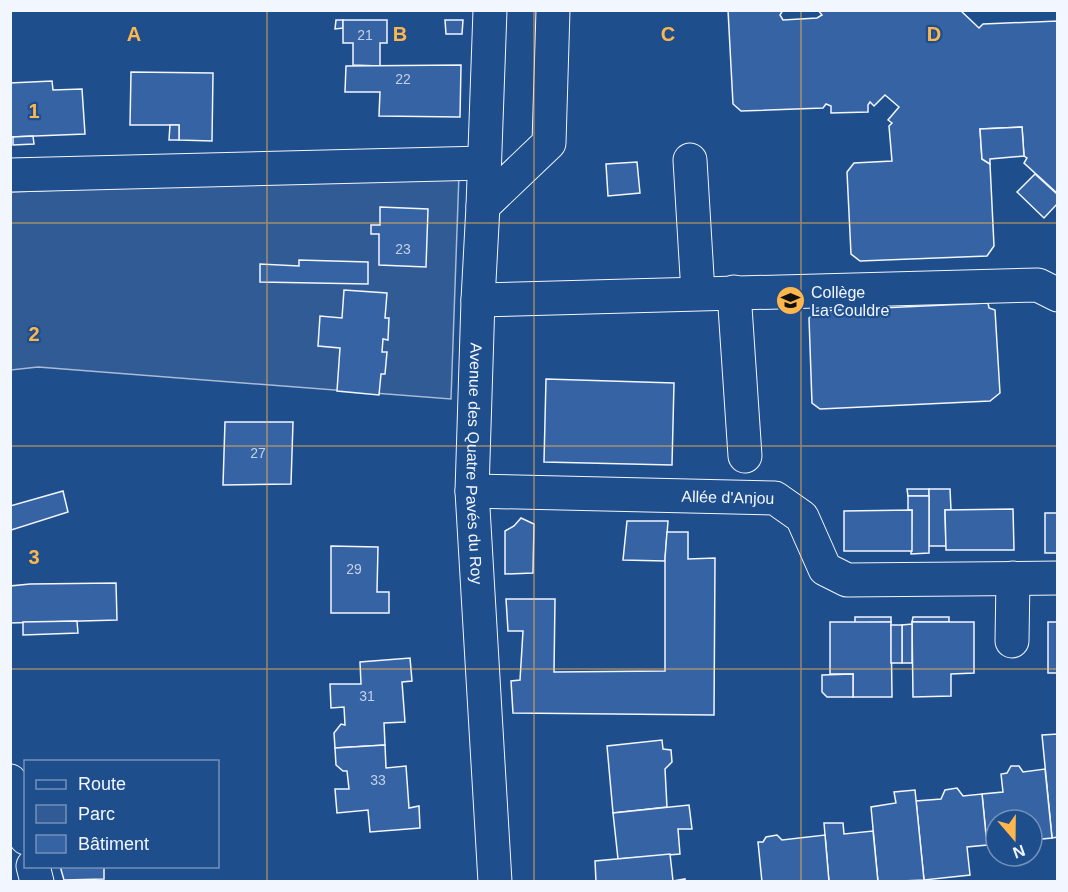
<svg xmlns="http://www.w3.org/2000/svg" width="1068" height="892" font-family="Helvetica,sans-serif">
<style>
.green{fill:#305b95;stroke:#a8bbd7;stroke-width:1.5}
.building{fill:#3563a3;stroke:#f2f6ff;stroke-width:1.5}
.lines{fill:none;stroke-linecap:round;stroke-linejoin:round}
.minor-casing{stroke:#f2f6ff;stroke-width:35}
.minor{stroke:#1f4e8c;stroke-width:33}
.grid{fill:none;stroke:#ffb74d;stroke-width:1.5;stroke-opacity:0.55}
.labels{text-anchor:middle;stroke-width:4.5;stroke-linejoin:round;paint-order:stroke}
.number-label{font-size:14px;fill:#c3d1e8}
.poi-label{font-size:16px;fill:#f2f6ff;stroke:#1f4e8c;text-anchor:start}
.street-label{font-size:16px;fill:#f2f6ff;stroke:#1f4e8c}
.grid-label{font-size:20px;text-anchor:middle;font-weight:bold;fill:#ffb74d;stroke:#1f4e8c;stroke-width:4.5;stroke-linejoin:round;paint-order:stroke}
</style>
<rect width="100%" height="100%" fill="#1f4e8c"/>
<polygon class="green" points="459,174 451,399 38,367 11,370 10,192"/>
<g class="building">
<polygon points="728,10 783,10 780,15 783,20 817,18 822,15 818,10 960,10 979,28 983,24 1058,21 1058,194 1024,163 1027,158 1024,156 1022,127 980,129 982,159 990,164 994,246 987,256 860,261 851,254 847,172 854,163 892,161 889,126 892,123 888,120 899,107 885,95 874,106 870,102 868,105 868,112 831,113 831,106 826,104 823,108 741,111 733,104"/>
<polygon points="336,20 343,20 343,28 335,29"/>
<polygon points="343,20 387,20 387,43 380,43 380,66 353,65 353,43 343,43"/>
<polygon points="445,20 463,20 462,34 446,34"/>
<polygon points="461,65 460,117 379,116 380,92 345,92 346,66"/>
<polygon points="131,72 213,73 212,141 179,140 179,125 130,125"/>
<polygon points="52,81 53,90 82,89 85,134 10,137 10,83"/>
<polygon points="170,125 179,125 179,140 169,140"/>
<polygon points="1022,127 1024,156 990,159 990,164 982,159 980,129"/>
<polygon points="33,136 34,144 13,145 13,137"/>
<polygon points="637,162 640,193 608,196 606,164"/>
<polygon points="1035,174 1058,195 1058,203 1044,218 1017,192"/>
<polygon points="380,207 428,209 426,267 379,265 379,234 371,234 371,225 380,225"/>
<polygon points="299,260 368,262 368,284 260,282 260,264 299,266"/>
<polygon points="344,290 387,293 385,318 389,318 388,340 383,339 382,352 387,352 385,374 381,374 379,395 337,391 340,348 318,346 320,316 342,318"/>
<polygon points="988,303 989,308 995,310 1000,393 990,401 820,409 812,403 809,318 817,311"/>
<polygon points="546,379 674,383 672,465 544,462"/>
<polygon points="225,422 293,422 291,484 223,485"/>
<polygon points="907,489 929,489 929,496 908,496"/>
<polygon points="929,489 950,489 951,510 945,510 946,546 929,546"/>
<polygon points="63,491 68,512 11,530 10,533 10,506"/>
<polygon points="908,496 929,496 929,553 911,554 912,510 908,510"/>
<polygon points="1013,509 1014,550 946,550 945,510"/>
<polygon points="912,510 912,551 844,551 844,511"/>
<rect x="1045" y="513" width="13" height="40"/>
<polygon points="521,518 534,524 533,573 505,574 505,531 514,526"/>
<polygon points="627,521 668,521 665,561 623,560"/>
<polygon points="667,532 688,532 688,559 715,558 714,715 513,713 511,681 520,680 523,631 508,631 506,599 555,599 554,672 665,671 665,558"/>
<polygon points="331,546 378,547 377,592 389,592 389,613 331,613"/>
<polygon points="116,583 117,620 10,623 10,586 30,584"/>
<polygon points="855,617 891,617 891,622 855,623"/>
<polygon points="913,617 949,617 949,622 912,622"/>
<polygon points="77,621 78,633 23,635 23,622"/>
<polygon points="830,622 891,622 892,697 853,697 853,674 830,674"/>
<polygon points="912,622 974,622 974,673 951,674 951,696 913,697"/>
<rect x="1048" y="622" width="10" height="51"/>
<polygon points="912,624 912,663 902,663 902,625"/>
<rect x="891" y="625" width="11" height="38"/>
<polygon points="410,658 412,681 402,682 405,722 384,723 385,745 335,748 334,733 341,724 345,725 344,707 331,708 330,684 361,684 360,662"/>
<polygon points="853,674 853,697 827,697 822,692 822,675"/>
<polygon points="1058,734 1058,837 1052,838 1042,735"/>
<polygon points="662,740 663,749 671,750 672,762 665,769 667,807 613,813 607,746"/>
<polygon points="385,745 386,768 406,766 409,808 419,806 420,828 370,832 368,810 337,813 335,789 349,789 347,771 343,771 336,765 335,748"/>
<polygon points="1011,766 1019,766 1023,772 1045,769 1052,838 1032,840 1032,820 996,820 996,844 987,845 982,794 1003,792 1001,774 1007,773"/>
<polygon points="957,788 963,796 982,794 987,845 967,847 970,875 924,880 916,801 941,799 945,790"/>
<polygon points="915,790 924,880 878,882 871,807 896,803 894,792"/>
<polygon points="689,805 692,829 678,829 680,854 618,859 613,813"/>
<polygon points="824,823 843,823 844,834 873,831 878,882 829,882"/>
<polygon points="777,835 782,840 825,835 829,882 762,882 758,842 763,842 766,837"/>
<polygon points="670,854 673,881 685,879 685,882 596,882 595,861"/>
<polygon points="60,866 104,866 104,879 64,880"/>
</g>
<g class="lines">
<defs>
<g id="minor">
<path id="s1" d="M490,10L483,206L478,300L472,491L495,882"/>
<polyline points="690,160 698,293"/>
<polyline points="10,175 484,163"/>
<polyline points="483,206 549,143 553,10"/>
<polyline points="734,292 745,456"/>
<polyline points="478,300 1038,285 1058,295"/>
<path id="s2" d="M472,491L775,498L802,517L825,569L847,580L1058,578"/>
<polyline points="1012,641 1013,578"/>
<polyline points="10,781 26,838"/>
<polyline points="33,866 37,882"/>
</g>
</defs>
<use href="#minor" class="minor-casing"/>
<use href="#minor" class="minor"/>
</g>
<path class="grid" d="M267,10V882M534,10V882M801,10V882M10,223H1058M10,446H1058M10,669H1058"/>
<defs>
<symbol id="school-disc" viewBox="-11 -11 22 22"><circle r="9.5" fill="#ffb74d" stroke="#1f4e8c"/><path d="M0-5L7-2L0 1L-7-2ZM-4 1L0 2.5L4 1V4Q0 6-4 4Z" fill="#111"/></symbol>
</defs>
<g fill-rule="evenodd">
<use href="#school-disc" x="774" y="284" width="33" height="33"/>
</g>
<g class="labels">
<g class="number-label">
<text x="365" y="40">21</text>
<text x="403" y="84">22</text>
<text x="403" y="254">23</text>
<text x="258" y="458">27</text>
<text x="354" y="574">29</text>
<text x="367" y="701">31</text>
<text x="378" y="785">33</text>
</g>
<g class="poi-label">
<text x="811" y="298">Collège<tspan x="811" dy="18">La Couldre</tspan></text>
</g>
<g class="street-label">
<text dy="6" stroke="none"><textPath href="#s1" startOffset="454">Avenue des Quatre Pavés du Roy</textPath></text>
<text dy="6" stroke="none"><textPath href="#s2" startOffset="256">Allée d'Anjou</textPath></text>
</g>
</g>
<g class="grid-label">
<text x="134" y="41">A</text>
<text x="400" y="41">B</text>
<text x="668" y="41">C</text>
<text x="934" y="41">D</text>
<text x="34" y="118">1</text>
<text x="34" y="341">2</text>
<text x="34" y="564">3</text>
</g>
<rect width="1068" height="892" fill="none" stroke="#f2f6ff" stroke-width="24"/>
<rect x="24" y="760" width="195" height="108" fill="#1f4e8c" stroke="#7391ba" stroke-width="1.5"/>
<rect x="36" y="780" width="30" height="9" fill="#1f4e8c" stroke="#7391ba" stroke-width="1.5"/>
<text x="78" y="790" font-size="18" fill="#f2f6ff">Route</text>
<rect x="36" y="805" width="30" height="18" fill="#305b95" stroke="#7391ba" stroke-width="1.5"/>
<text x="78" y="820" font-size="18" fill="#f2f6ff">Parc</text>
<rect x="36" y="835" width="30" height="18" fill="#3563a3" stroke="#7391ba" stroke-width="1.5"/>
<text x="78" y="850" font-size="18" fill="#f2f6ff">Bâtiment</text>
<g transform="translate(1014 838) rotate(160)"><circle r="28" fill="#1f4e8c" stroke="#7391ba" stroke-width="1.5"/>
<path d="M0-4.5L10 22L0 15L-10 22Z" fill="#ffb74d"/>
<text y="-9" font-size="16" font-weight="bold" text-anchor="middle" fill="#f2f6ff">N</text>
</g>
</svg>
